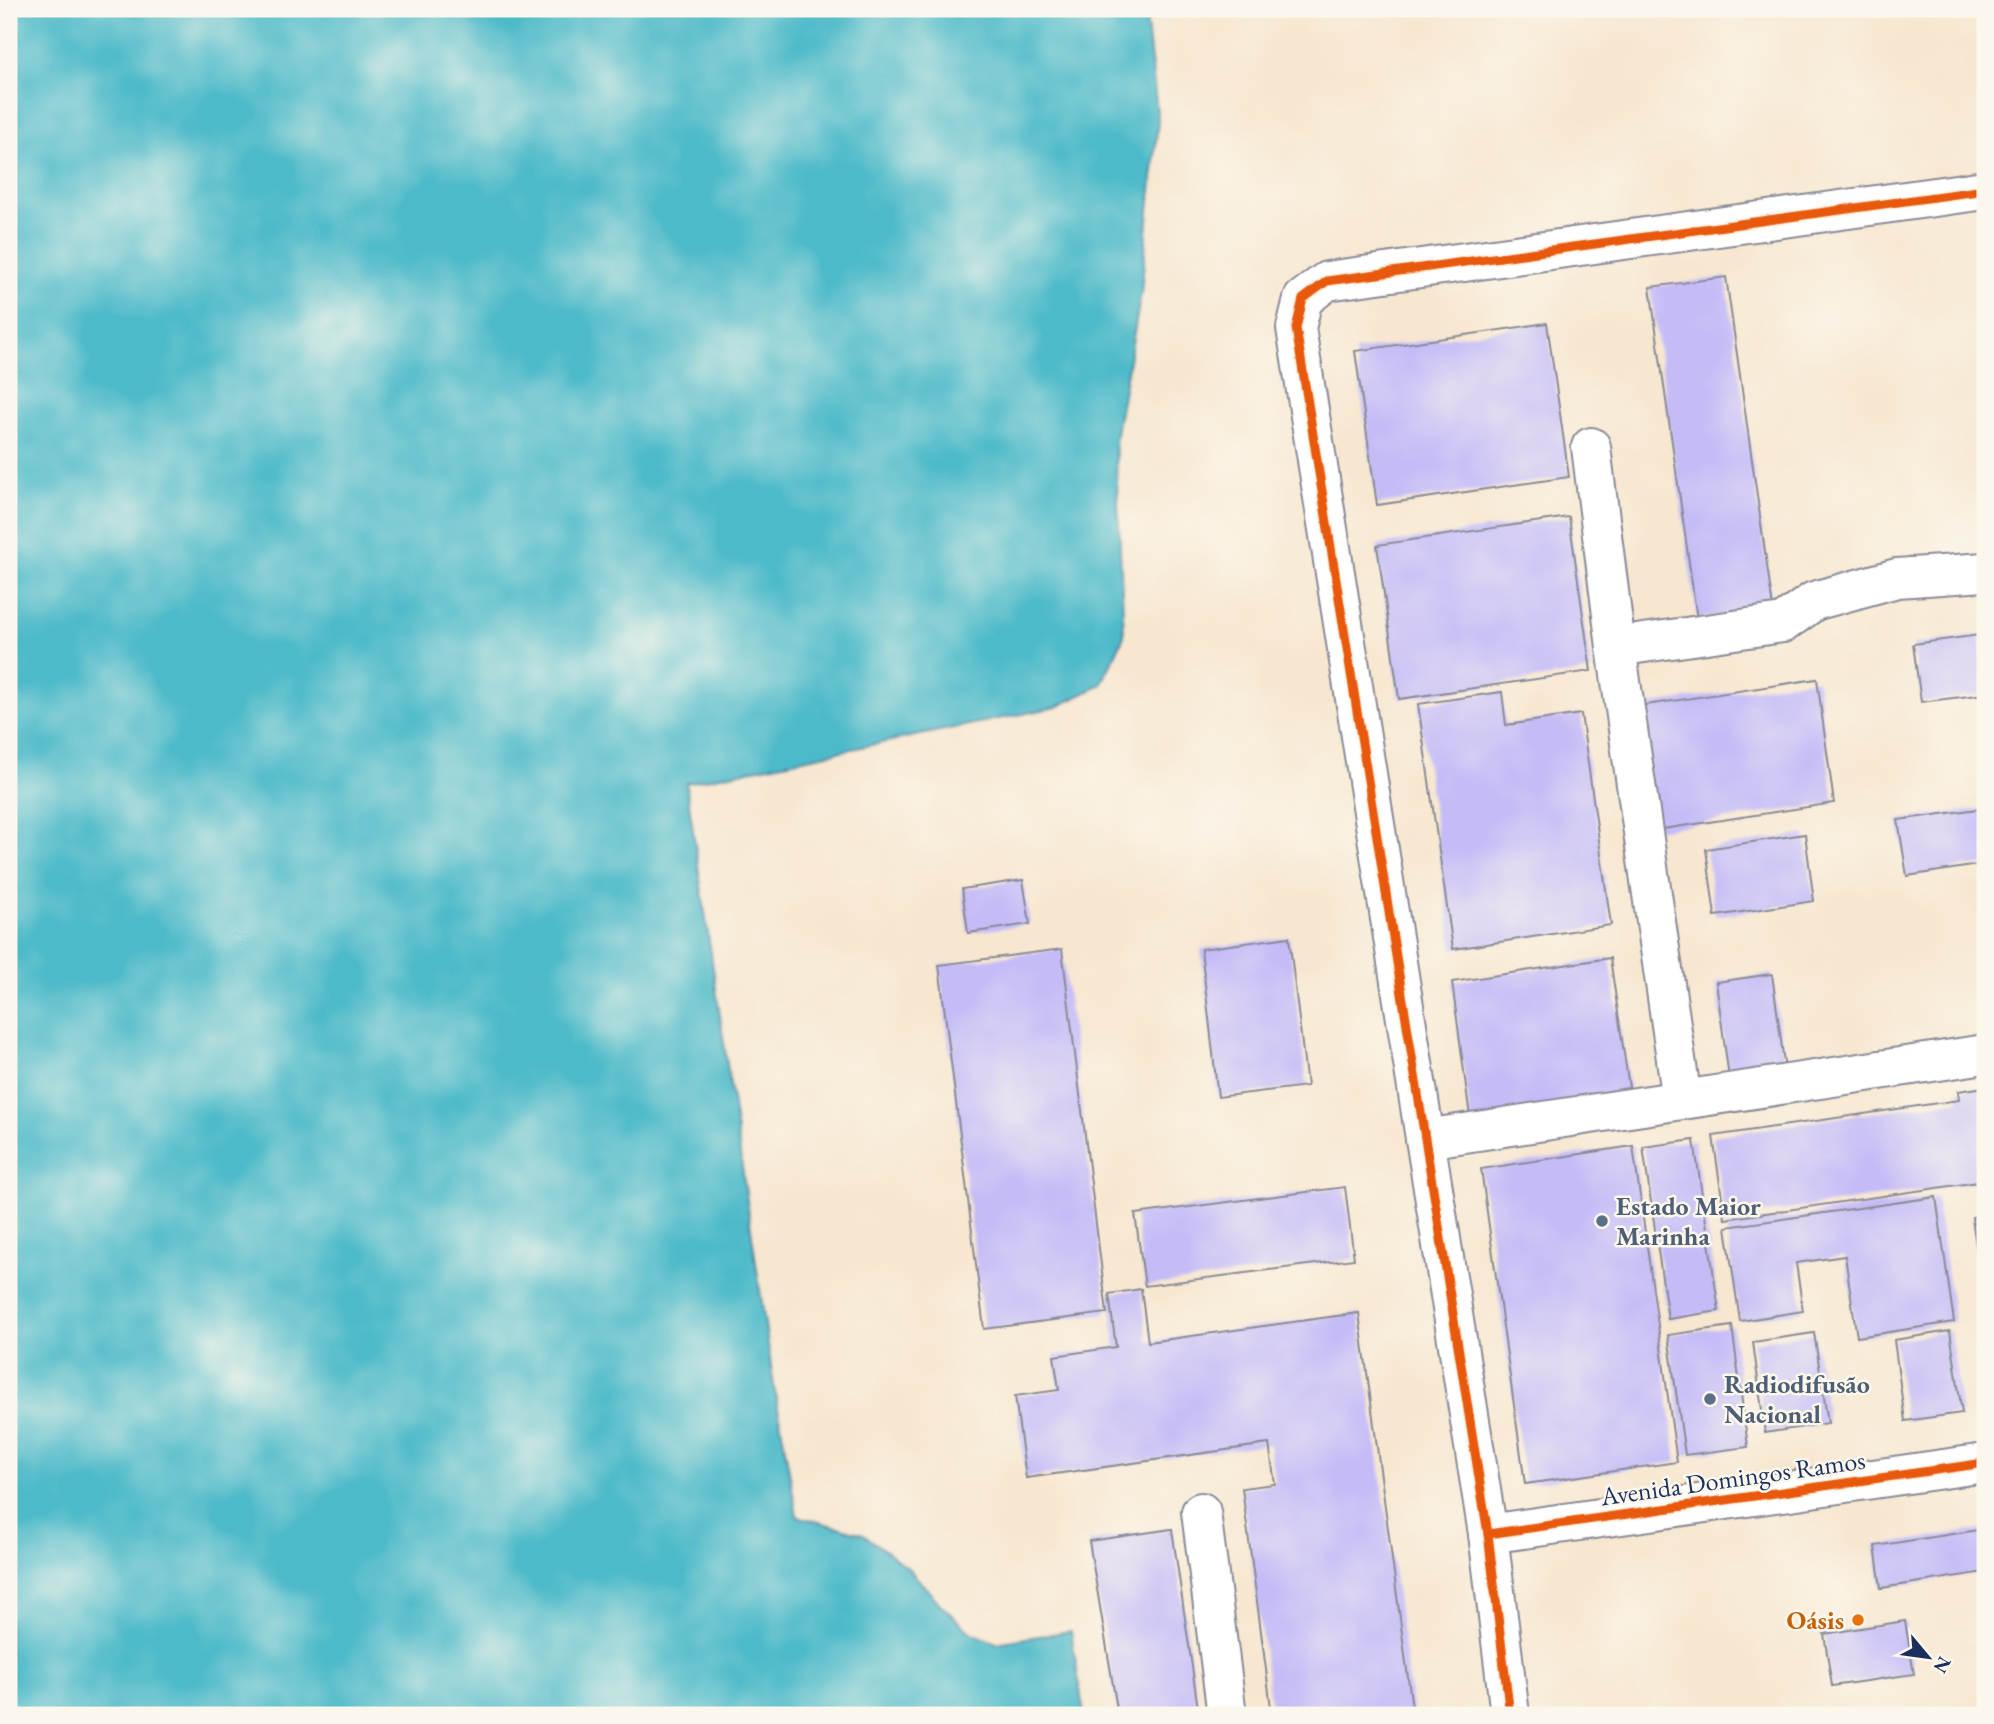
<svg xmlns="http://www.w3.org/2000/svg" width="1994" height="1724" font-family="'EB Garamond',serif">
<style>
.water{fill:#4ebac9;stroke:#347494;stroke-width:2}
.building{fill:#c4bbf7}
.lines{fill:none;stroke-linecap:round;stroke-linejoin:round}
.minor-casing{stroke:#898b97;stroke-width:42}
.minor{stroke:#fff;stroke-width:38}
.cycleway-casing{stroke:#fbf7ec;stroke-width:13}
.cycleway{stroke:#e8590c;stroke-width:9}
.service-dot{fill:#5c6f8a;stroke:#fbf7ec;stroke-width:2.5}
.food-dot{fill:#e8710a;stroke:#fbf7ec;stroke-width:2.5}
.labels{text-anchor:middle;stroke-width:5;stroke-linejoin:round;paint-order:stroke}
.service-label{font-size:26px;font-weight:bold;fill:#4e5e75;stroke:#fbf7ec;text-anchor:start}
.street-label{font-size:26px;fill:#1b2f5e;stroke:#fbf7ec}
.food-label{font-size:26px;font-weight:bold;fill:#c56008;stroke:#fbf7ec;text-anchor:end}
</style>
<rect width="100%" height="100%" fill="#fbf7ec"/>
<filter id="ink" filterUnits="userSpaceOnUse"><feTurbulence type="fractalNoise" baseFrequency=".0143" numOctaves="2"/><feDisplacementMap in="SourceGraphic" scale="14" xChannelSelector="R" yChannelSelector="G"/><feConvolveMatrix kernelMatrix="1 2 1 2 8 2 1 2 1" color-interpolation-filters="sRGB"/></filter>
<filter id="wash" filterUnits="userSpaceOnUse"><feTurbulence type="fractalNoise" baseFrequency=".00686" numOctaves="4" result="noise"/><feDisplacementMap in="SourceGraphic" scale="28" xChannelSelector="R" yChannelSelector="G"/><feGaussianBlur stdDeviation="1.57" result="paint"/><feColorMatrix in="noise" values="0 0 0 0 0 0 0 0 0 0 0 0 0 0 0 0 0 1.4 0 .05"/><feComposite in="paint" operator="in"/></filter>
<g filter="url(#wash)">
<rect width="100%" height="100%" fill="#f7e7d0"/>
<polygon class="water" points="9,9 1145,9 1158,120 1141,293 1115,439 1124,636 1101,685 1057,707 686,783 774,1386 797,1516 863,1534 908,1568 941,1605 970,1632 996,1643 1071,1631 1084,1715 9,1715"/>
<g id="blocks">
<g class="building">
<polygon points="1726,277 1773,608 1697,619 1650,287"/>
<polygon points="1547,323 1569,477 1377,505 1355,351"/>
<polygon points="1569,517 1591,671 1399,699 1377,545"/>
<polygon points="1979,635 1985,675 1985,694 1921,702 1913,644"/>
<polygon points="1817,679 1834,803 1656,830 1639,706"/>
<polygon points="1502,692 1506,725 1581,714 1611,925 1453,949 1418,704"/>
<polygon points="1985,808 1985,864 1907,876 1898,820"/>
<polygon points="1805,834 1814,901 1715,916 1706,849"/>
<polygon points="1023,880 1030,924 968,933 962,889"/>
<polygon points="1289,937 1307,1086 1218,1097 1201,949"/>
<polygon points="1062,949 1107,1313 984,1329 939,965"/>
<polygon points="1610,958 1631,1101 1471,1124 1452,982"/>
<polygon points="1772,974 1786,1077 1730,1085 1716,982"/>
<polygon points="1985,1087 1985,1181 1725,1219 1713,1136 1959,1100 1958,1091"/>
<polygon points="1694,1140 1719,1311 1668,1319 1643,1147"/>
<polygon points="1633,1146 1677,1462 1525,1484 1481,1169"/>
<polygon points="1345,1187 1354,1259 1145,1286 1135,1214"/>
<polygon points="1936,1197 1954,1322 1857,1337 1845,1256 1796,1263 1803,1311 1740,1321 1726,1227"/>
<polygon points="1985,1215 1985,1302 1984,1302 1972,1217"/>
<polygon points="1141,1289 1148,1342 1359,1313 1413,1715 1272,1715 1242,1488 1275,1484 1269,1444 1026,1478 1015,1396 1059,1390 1054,1356 1116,1347 1109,1294"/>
<polygon points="1732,1326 1748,1447 1685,1455 1668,1335"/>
<polygon points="1950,1331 1962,1413 1905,1421 1894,1340"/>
<polygon points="1814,1333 1828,1423 1765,1433 1753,1342"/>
<polygon points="1172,1529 1199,1715 1118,1715 1089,1541"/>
<polygon points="1985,1529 1985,1572 1881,1588 1875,1546"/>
<polygon points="1905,1621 1914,1674 1832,1686 1824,1634"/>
</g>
</g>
</g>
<g filter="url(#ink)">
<use href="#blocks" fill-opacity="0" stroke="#898b97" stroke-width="2"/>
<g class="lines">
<defs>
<g id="minor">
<polyline points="1591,447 1616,647 1682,1100"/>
<polyline points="1616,647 1783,623 1814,601 1897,578 1985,572"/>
<polyline points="1425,1139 1985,1054"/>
<polyline points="1201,1512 1227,1715"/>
<polyline points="1488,1534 1985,1463"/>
<polyline points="1510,1715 1488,1534 1296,328 1303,299 1327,281 1985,190"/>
</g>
</defs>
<use href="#minor" class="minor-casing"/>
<use href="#minor" class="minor"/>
<defs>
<g id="cycleway">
<polyline points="1488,1534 1985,1463"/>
<polyline points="1510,1715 1488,1534 1296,328 1303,299 1327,281 1985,190"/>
</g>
</defs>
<use href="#cycleway" class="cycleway-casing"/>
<use href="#cycleway" class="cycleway"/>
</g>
</g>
<g class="service-dot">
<circle cx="1602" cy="1221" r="7"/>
<circle cx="1710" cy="1399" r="7"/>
</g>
<circle class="food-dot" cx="1858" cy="1620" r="7"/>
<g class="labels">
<g class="service-label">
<text x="1616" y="1215">Estado Maior<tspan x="1616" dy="30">Marinha</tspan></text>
<text x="1724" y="1393">Radiodifusão<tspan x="1724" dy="30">Nacional</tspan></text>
</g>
<g class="street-label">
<text transform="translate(1733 1478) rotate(-8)" y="9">Avenida Domingos Ramos</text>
</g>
<g class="food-label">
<text x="1844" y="1629">Oásis</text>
</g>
</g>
<rect width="1994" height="1724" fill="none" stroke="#fbf7ec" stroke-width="35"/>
<g transform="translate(1928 1657) rotate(119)" stroke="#fbf7ec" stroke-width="5" paint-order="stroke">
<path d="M0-5L12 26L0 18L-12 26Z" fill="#1b2f5e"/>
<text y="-10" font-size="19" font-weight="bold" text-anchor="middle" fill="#1b2f5e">N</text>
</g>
</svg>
